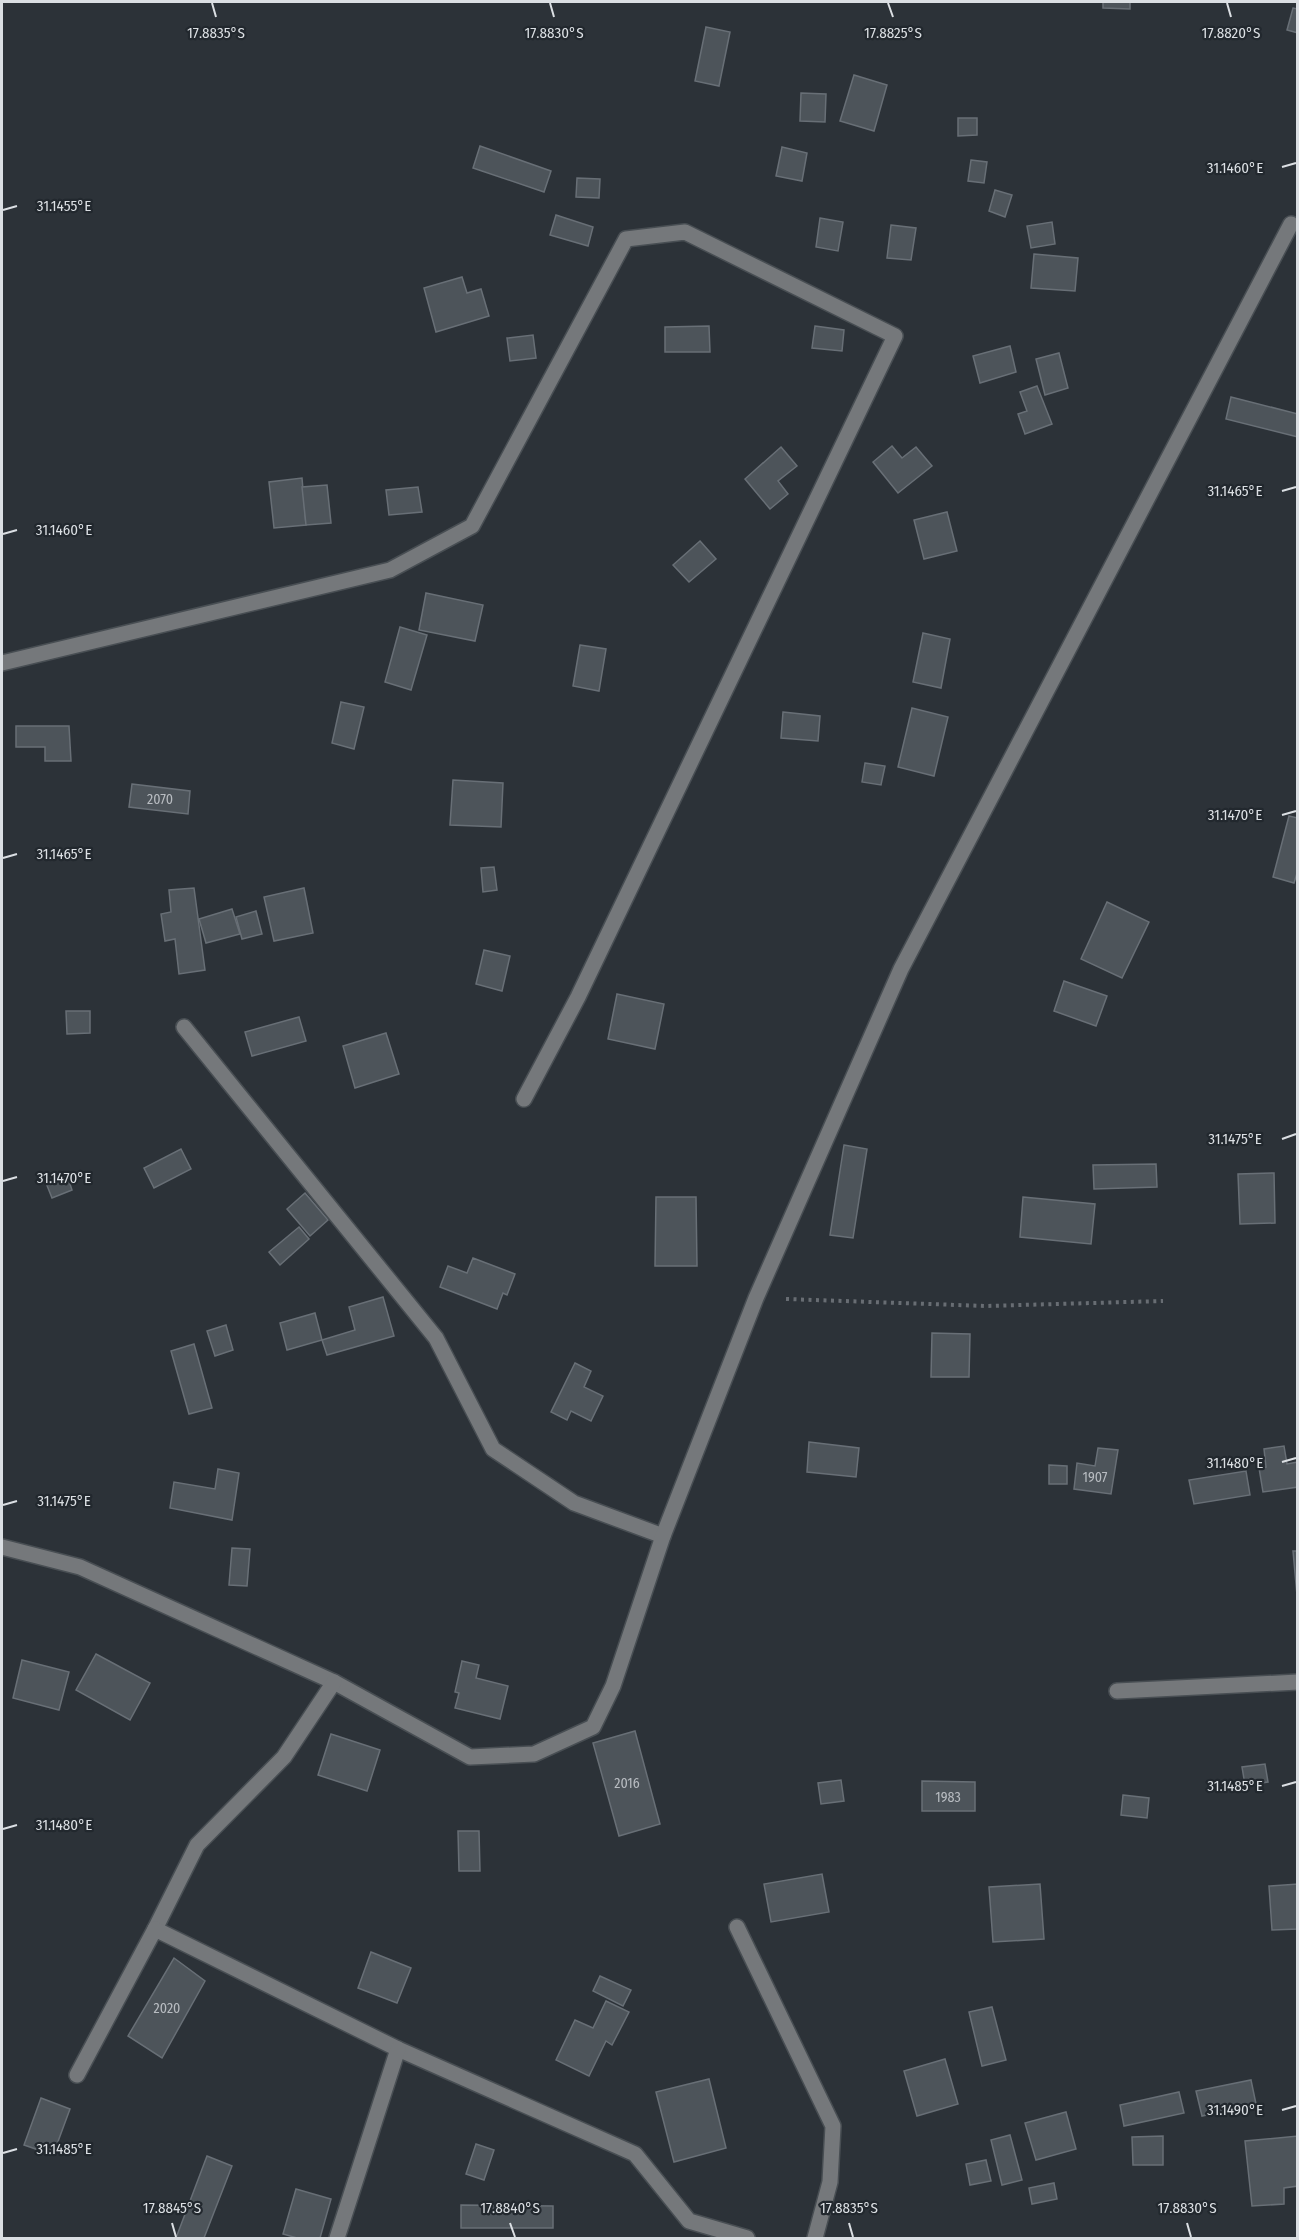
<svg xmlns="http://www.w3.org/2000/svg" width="1299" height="2240" font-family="'Fira Sans Condensed',sans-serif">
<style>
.building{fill:#4d545a;stroke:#686f76;stroke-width:1.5}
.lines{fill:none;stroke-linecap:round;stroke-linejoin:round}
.minor-casing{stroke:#484e53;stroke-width:18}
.path{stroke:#686d73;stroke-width:4;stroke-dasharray:3 4.5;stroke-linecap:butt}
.minor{stroke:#75787b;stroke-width:15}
.ticks{fill:none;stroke:#dbdfe3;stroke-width:2}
.labels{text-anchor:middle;stroke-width:4.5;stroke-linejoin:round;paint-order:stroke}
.number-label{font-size:14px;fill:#b8bcc1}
.ticks-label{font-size:15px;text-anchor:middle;fill:#dbdfe3;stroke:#22282e;stroke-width:4.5;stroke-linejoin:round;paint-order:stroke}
</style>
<rect width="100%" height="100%" fill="#2c3238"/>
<g class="building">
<polygon points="1103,2 1130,2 1130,9 1103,8"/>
<polygon points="1293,8 1298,9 1298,33 1287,30"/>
<polygon points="706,27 730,32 719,86 695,81"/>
<polygon points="854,75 887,85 874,131 840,121"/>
<polygon points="801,93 826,94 825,122 800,121"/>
<polygon points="958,118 977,118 977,135 958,136"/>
<polygon points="480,146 551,171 544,192 473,168"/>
<polygon points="782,147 807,153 802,181 776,176"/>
<polygon points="971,160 987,162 984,183 968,181"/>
<polygon points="577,178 600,179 599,198 576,197"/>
<polygon points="995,190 1012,195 1005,217 989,211"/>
<polygon points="556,215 593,227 588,246 550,235"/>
<polygon points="820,218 843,222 838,251 816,247"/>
<polygon points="1052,222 1055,244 1031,248 1027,226"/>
<polygon points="891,225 916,228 911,260 887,258"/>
<polygon points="1034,254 1078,258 1075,291 1031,288"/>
<polygon points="462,277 467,293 481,289 489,316 436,332 424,288"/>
<polygon points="709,326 710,352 665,352 665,327"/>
<polygon points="815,326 844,330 842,351 812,348"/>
<polygon points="533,335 536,358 510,361 507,338"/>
<polygon points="1010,346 1016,372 980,383 973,356"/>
<polygon points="1059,353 1068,388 1045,395 1036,359"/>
<polygon points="1037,386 1052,424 1025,434 1018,414 1027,411 1020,392"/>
<polygon points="1231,397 1298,414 1298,437 1226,419"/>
<polygon points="892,446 902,458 916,447 932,466 898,493 873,462"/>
<polygon points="781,447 797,466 778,481 788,494 770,509 745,479"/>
<polygon points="302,478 306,525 274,528 269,482"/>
<polygon points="327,485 331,523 306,525 302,487"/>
<polygon points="418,487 422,512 389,515 386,490"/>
<polygon points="947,512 957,551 924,559 914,520"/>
<polygon points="700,541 716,559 689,582 673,565"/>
<polygon points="426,593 483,605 475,641 419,630"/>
<polygon points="400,627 427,635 411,690 385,682"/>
<polygon points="923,633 950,639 941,688 913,682"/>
<polygon points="580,645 606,649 599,691 573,686"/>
<polygon points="341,702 364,707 354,749 332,743"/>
<polygon points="912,708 948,717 934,776 898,767"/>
<polygon points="783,712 820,716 818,741 781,738"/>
<polygon points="16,726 69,726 71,761 45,761 45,747 16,747"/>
<polygon points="865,763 885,766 881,785 862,782"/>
<polygon points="453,780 503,783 501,827 450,825"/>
<polygon points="132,784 190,791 188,814 129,807"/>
<polygon points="1289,816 1298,818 1298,870 1294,883 1273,877"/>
<polygon points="494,867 497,890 483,892 481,868"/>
<polygon points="194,888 205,970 179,974 175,939 165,941 161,914 171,912 169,890"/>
<polygon points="304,888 313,933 274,941 264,897"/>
<polygon points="1107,902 1149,922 1122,978 1081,959"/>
<polygon points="232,909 240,934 206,943 199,919"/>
<polygon points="256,911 262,934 242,939 236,917"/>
<polygon points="484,950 510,956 502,991 476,984"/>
<polygon points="1064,981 1107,996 1096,1026 1054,1011"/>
<polygon points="617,994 664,1004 655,1049 608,1039"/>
<polygon points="66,1011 90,1011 90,1033 67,1034"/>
<polygon points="299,1017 306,1041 252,1056 245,1032"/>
<polygon points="386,1033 399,1074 355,1088 343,1046"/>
<polygon points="844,1145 867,1149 853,1238 830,1235"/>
<polygon points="181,1149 191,1169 154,1188 144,1168"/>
<polygon points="1156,1164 1157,1187 1094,1189 1093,1165"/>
<polygon points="1274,1173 1275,1223 1240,1224 1238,1174"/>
<polygon points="67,1175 72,1190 52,1198 46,1183"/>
<polygon points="305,1193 328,1220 310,1236 287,1209"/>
<polygon points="656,1197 696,1197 697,1266 655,1266"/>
<polygon points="1023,1197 1095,1204 1091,1244 1020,1237"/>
<polygon points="299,1227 309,1239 280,1265 269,1252"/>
<polygon points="473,1258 515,1274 507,1295 503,1293 497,1309 440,1287 448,1266 467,1273"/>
<polygon points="383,1297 394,1336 327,1355 322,1340 355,1330 349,1307"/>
<polygon points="315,1313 322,1340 287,1350 280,1323"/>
<polygon points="226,1325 233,1350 215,1356 207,1331"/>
<polygon points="932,1333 970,1334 969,1377 931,1377"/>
<polygon points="194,1344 212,1408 189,1414 171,1351"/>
<polygon points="575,1363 591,1371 584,1387 603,1396 591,1421 571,1411 567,1420 551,1412"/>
<polygon points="809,1442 859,1448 856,1477 807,1472"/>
<polygon points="1284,1446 1287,1464 1298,1462 1298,1487 1263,1492 1259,1468 1266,1467 1264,1449"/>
<polygon points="1098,1448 1118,1450 1111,1494 1074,1489 1077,1463 1095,1466"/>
<polygon points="1049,1465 1067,1466 1067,1484 1049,1484"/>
<polygon points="218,1469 239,1473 232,1520 170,1508 174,1482 215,1489"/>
<polygon points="1246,1471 1250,1495 1194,1504 1189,1480"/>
<polygon points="232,1548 250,1549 247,1586 229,1585"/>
<polygon points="1293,1551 1298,1551 1298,1595 1297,1595"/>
<polygon points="96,1654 150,1683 130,1720 76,1690"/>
<polygon points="22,1660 69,1672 59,1710 13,1698"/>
<polygon points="462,1661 479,1665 476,1678 508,1686 500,1719 455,1708 459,1693 455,1692"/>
<polygon points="635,1731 660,1824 619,1836 593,1743"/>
<polygon points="331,1734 380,1750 367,1791 318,1775"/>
<polygon points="1265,1764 1268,1782 1245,1785 1242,1767"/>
<polygon points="841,1780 844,1801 821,1804 818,1783"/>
<polygon points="922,1781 975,1782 975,1811 922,1811"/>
<polygon points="1123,1795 1149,1798 1147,1818 1121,1815"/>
<polygon points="458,1831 479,1831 480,1871 459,1871"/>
<polygon points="822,1874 829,1912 771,1922 764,1884"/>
<polygon points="1040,1884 1044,1939 993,1942 989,1887"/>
<polygon points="1298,1884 1298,1929 1272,1930 1269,1886"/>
<polygon points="371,1952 411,1968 397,2003 358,1988"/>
<polygon points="174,1958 205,1981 162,2058 128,2036"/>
<polygon points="600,1976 631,1990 623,2006 593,1991"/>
<polygon points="606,2001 629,2012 612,2045 606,2041 589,2076 556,2060 575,2020 593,2028"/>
<polygon points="992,2007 1006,2060 982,2066 969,2012"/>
<polygon points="945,2059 958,2104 917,2116 904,2071"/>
<polygon points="709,2079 726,2148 674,2162 656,2092"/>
<polygon points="1251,2080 1256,2104 1202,2116 1196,2091"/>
<polygon points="1179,2092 1184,2113 1124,2126 1120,2105"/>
<polygon points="41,2098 70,2109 53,2155 24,2145"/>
<polygon points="1066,2112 1076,2149 1036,2160 1025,2123"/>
<polygon points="1010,2135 1022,2180 1002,2185 991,2140"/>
<polygon points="1163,2136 1163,2165 1133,2165 1132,2137"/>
<polygon points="1298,2136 1298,2186 1284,2188 1284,2204 1252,2206 1245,2141"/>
<polygon points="476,2144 494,2150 484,2180 466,2174"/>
<polygon points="207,2156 232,2166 204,2238 176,2238"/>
<polygon points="986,2160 991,2181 970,2185 966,2164"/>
<polygon points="1054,2183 1057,2199 1032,2204 1029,2188"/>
<polygon points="296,2189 331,2199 320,2238 297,2238 283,2234"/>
<polygon points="461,2205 553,2206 553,2228 461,2228"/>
</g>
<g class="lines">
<defs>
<g id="minor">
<polyline points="2,663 390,570 472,526 626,239 685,232 895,336 578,997 524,1099"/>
<polyline points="184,1027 436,1338 493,1449 574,1503 663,1536"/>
<polyline points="2,1547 80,1567 334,1682 470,1757 534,1754 593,1727 613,1686 663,1536 756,1298 901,969 1291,224"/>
<polyline points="1117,1691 1298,1682"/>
<polyline points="737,1927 833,2126 830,2182 815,2238"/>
<polyline points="155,1929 197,1845 284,1757 334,1682"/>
<polyline points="77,2075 155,1929 398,2049 635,2154 689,2221 747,2238"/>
<polyline points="337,2238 398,2049"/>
</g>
</defs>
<use href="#minor" class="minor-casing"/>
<polyline class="path" points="786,1299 986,1306 1163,1301"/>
<use href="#minor" class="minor"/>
</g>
<path class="ticks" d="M212,3L216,17M550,3L554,17M888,3L893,17M1227,3L1231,17M1282,167L1296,163M3,210L17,206M1282,491L1296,487M3,534L17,530M1282,815L1296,811M3,858L17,854M1282,1139L1296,1134M3,1181L17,1177M1282,1462L1296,1458M3,1505L17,1501M1282,1786L1296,1782M3,1829L17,1825M1282,2110L1296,2106M3,2153L17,2149M172,2223L176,2237M510,2223L515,2237M849,2223L853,2237M1187,2223L1191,2237"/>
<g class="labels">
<g class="number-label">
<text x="160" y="804">2070</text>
<text x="1095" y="1482">1907</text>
<text x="627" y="1788">2016</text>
<text x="948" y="1802">1983</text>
<text x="167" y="2013">2020</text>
</g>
</g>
<g class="ticks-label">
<text x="216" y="38">17.8835°S</text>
<text x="554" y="38">17.8830°S</text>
<text x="893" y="38">17.8825°S</text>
<text x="1231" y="38">17.8820°S</text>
<text x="1235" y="173">31.1460°E</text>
<text x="64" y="211">31.1455°E</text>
<text x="1235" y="496">31.1465°E</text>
<text x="64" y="535">31.1460°E</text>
<text x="1235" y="820">31.1470°E</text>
<text x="64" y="859">31.1465°E</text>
<text x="1235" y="1144">31.1475°E</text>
<text x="64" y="1183">31.1470°E</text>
<text x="1235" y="1468">31.1480°E</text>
<text x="64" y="1506">31.1475°E</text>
<text x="1235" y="1791">31.1485°E</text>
<text x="64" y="1830">31.1480°E</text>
<text x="1235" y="2115">31.1490°E</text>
<text x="64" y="2154">31.1485°E</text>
<text x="172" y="2213">17.8845°S</text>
<text x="510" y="2213">17.8840°S</text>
<text x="849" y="2213">17.8835°S</text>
<text x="1187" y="2213">17.8830°S</text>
</g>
<rect width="1299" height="2240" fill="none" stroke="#dbdfe3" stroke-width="6"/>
</svg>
